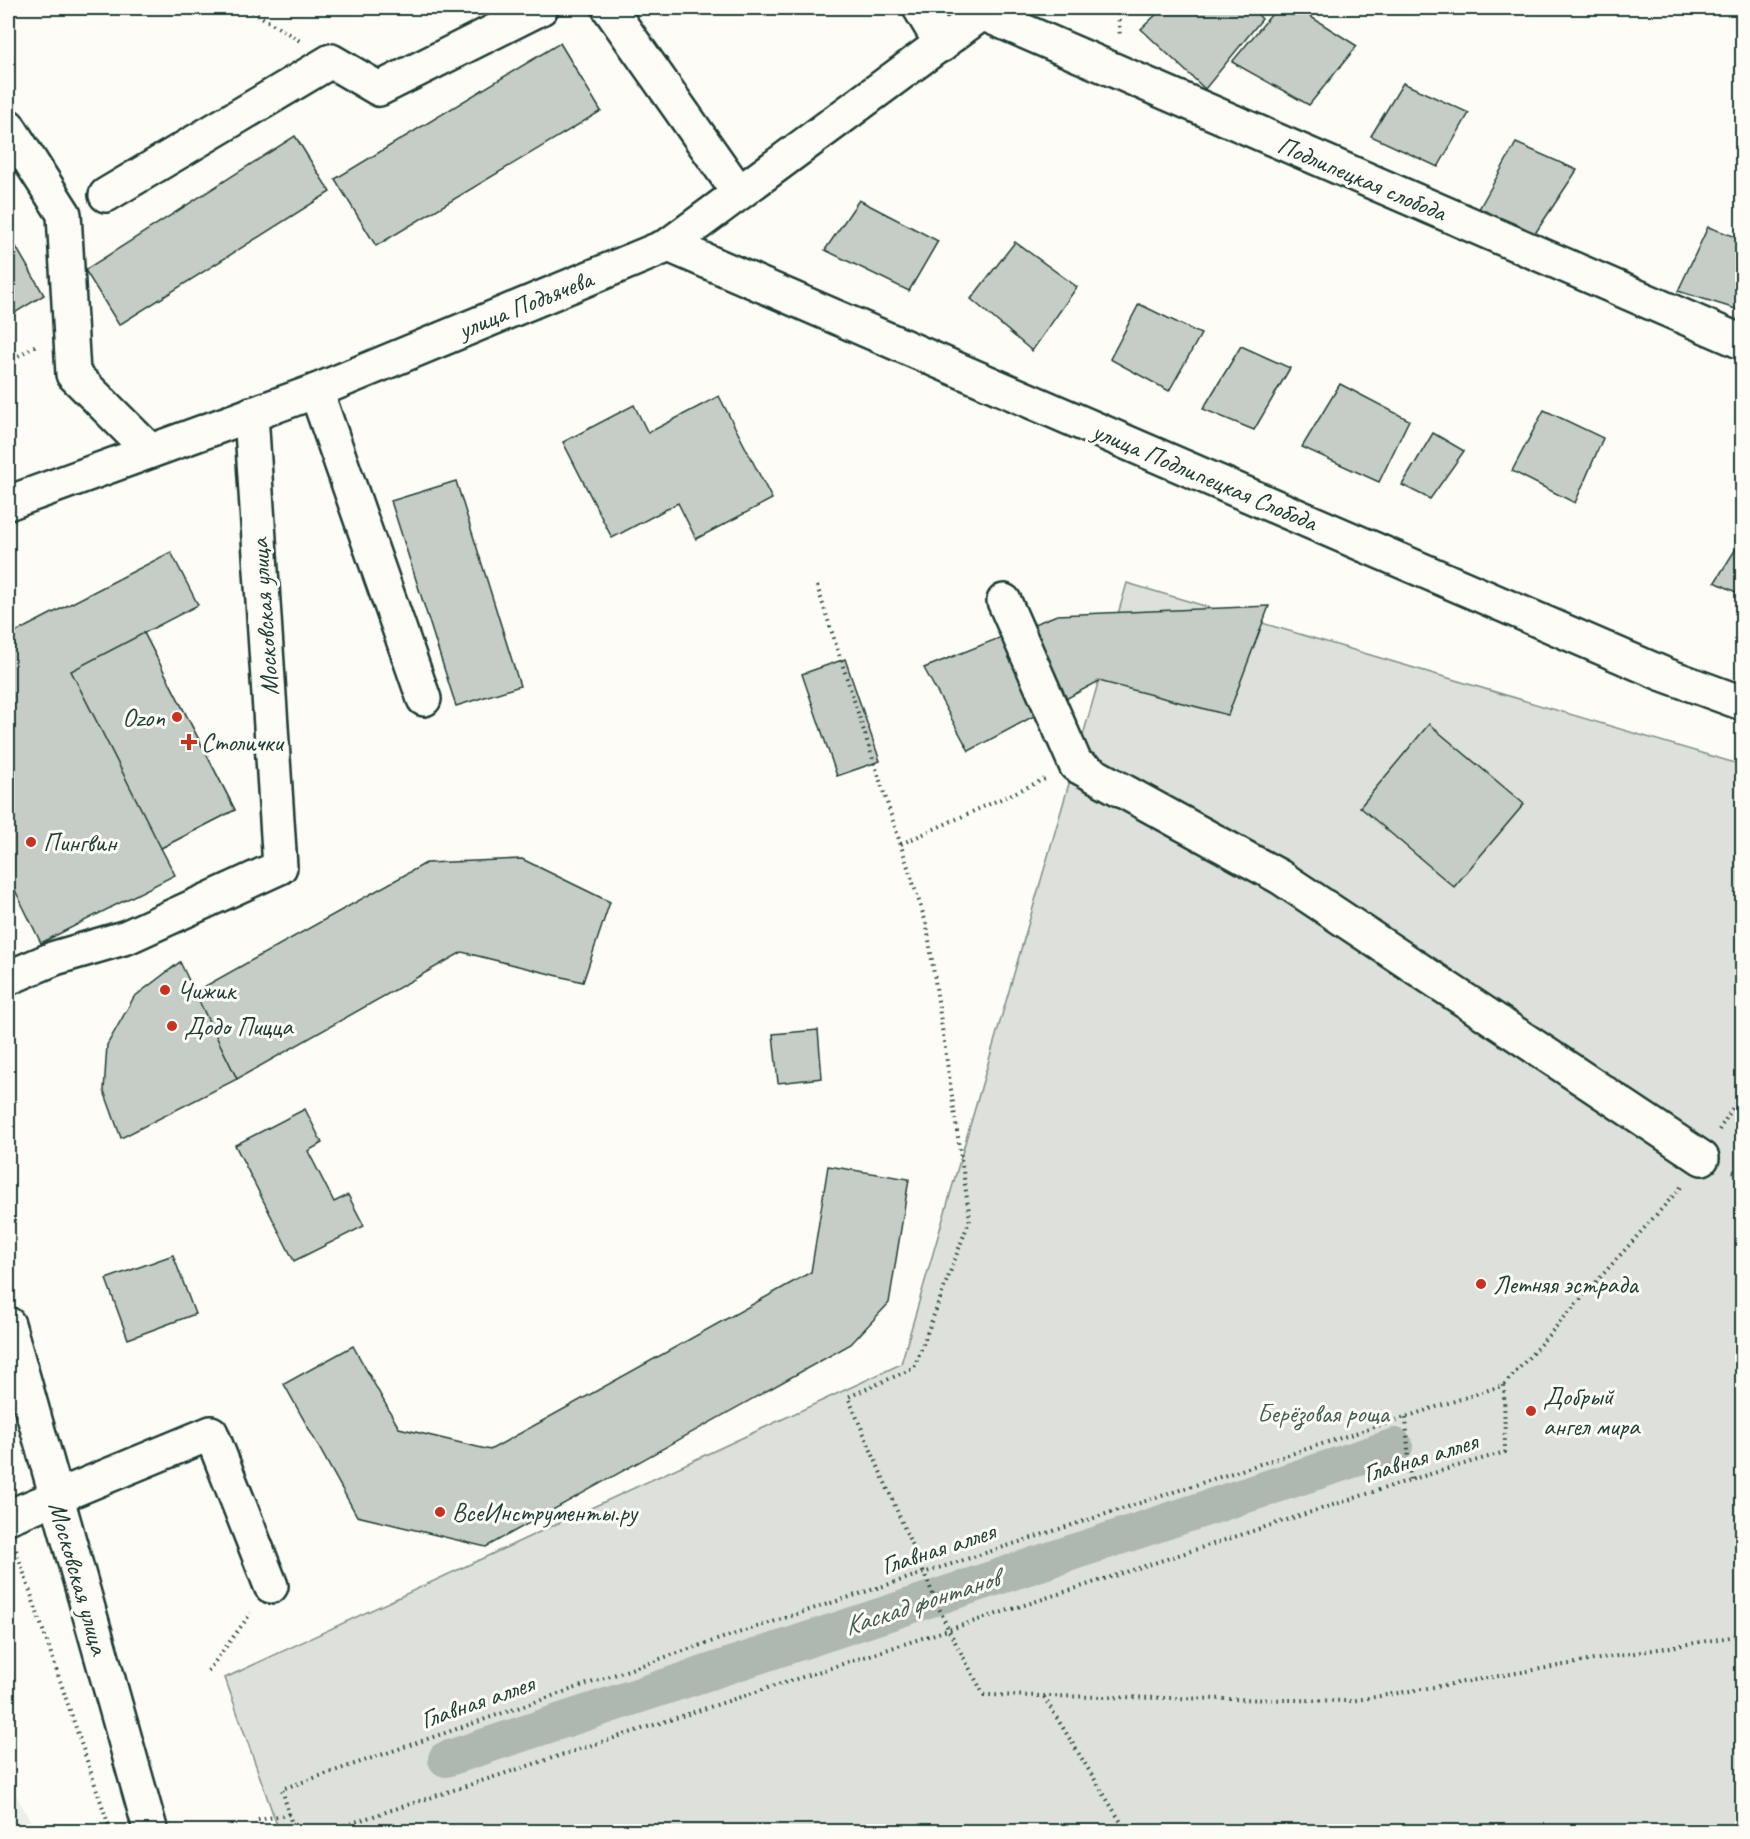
<svg xmlns="http://www.w3.org/2000/svg" width="1750" height="1839" font-family="Caveat,sans-serif">
<style>
.built{fill:#eceee9}
.green{fill:#dde0db;stroke:#7e8e88;stroke-width:1.5}
.lines{fill:none;stroke-linecap:round;stroke-linejoin:round}
.canal{stroke:#aeb8b1;stroke-width:36}
.building{fill:#c6cdc7;stroke:#1f3d34;stroke-width:1.5}
.minor-casing{stroke:#1f3d34;stroke-width:38}
.major-casing{stroke:#1f3d34;stroke-width:38}
.path{stroke:#1f3d34;stroke-width:4;stroke-dasharray:1.5 4.5;stroke-linecap:butt}
.minor{stroke:#fdfcf7;stroke-width:33}
.major{stroke:#fdfcf7;stroke-width:33}
.poi-dot{fill:#c8321e;stroke:#fdfcf7;stroke-width:2}
.labels{text-anchor:middle;stroke-width:6;stroke-linejoin:round;paint-order:stroke}
.street-label{font-size:26px;fill:#1f3d34;stroke:#fdfcf7}
.poi-label{font-size:26px;fill:#1f3d34;stroke:#fdfcf7;text-anchor:start}
.park-label{font-size:26px;fill:#455e55;stroke:#fdfcf7}
.water-label{font-size:27px;font-style:italic;fill:#435c53;stroke:#fdfcf7}
</style>
<rect width="100%" height="100%" fill="#fdfcf7"/>
<filter id="ink" filterUnits="userSpaceOnUse"><feTurbulence type="fractalNoise" baseFrequency=".0167" numOctaves="2"/><feDisplacementMap in="SourceGraphic" scale="12" xChannelSelector="R" yChannelSelector="G"/><feConvolveMatrix kernelMatrix="1 2 1 2 8 2 1 2 1" color-interpolation-filters="sRGB"/></filter>
<g filter="url(#ink)">
<polygon class="built" points="8,1780 36,1831 8,1831"/>
<polygon class="green" points="1127,583 1742,765 1742,1831 279,1831 225,1678 901,1364"/>
<g class="lines">
<polyline class="canal" points="446,1759 1395,1446"/>
</g>
<g class="building">
<polygon points="1163,8 1252,8 1262,19 1205,89 1141,29"/>
<polygon points="1277,8 1297,8 1357,46 1309,105 1232,62"/>
<polygon points="560,43 601,111 376,246 335,179"/>
<polygon points="1403,83 1469,113 1438,167 1371,136"/>
<polygon points="295,136 330,192 119,325 85,270"/>
<polygon points="1516,143 1577,170 1534,235 1475,216"/>
<polygon points="859,200 938,241 909,291 825,250"/>
<polygon points="1708,227 1742,239 1742,311 1678,291"/>
<polygon points="8,233 44,295 8,317"/>
<polygon points="1015,242 1077,287 1032,351 971,299"/>
<polygon points="1139,304 1201,334 1169,391 1110,359"/>
<polygon points="1241,346 1290,368 1254,430 1203,409"/>
<polygon points="1340,384 1409,420 1379,482 1302,447"/>
<polygon points="719,396 772,499 696,539 678,503 612,538 563,442 634,405 648,433"/>
<polygon points="1544,410 1603,438 1575,503 1512,471"/>
<polygon points="1433,433 1464,451 1430,499 1402,485"/>
<polygon points="456,481 520,686 456,706 391,501"/>
<polygon points="1742,539 1742,595 1715,582"/>
<polygon points="171,552 198,605 144,633 235,810 161,848 175,875 41,943 8,876 8,636"/>
<polygon points="1269,606 1228,715 1099,681 969,751 924,668 1057,615"/>
<polygon points="144,633 235,810 161,848 71,671"/>
<polygon points="845,659 880,761 837,776 802,674"/>
<polygon points="1429,724 1524,804 1454,887 1360,807"/>
<polygon points="522,859 610,902 583,982 462,952 237,1079 193,993 426,863"/>
<polygon points="180,962 237,1079 121,1138 104,1091 107,1045 134,997"/>
<polygon points="818,1030 822,1078 778,1083 773,1034"/>
<polygon points="305,1109 322,1143 308,1151 334,1202 348,1195 364,1226 294,1261 235,1145"/>
<polygon points="828,1166 909,1179 889,1303 851,1344 486,1547 357,1516 284,1384 353,1346 399,1428 490,1450 811,1272"/>
<polygon points="173,1255 195,1314 128,1339 106,1279"/>
</g>
<g class="lines">
<defs>
<g id="minor">
<polyline points="609,8 739,193"/>
<polyline points="920,8 942,45"/>
<polyline points="982,13 1742,342"/>
<polyline points="8,126 64,214 73,374 149,450"/>
<polyline points="106,195 331,61 379,89 541,8"/>
<polyline points="669,245 1663,674 1742,703"/>
<polyline points="316,391 424,699"/>
<polyline points="1004,601 1076,765 1280,877 1702,1158"/>
<polyline points="8,978 55,958 127,937 280,867 251,414"/>
<polyline points="8,1517 211,1433 271,1586"/>
</g>
<g id="major">
<polyline points="8,503 316,391 669,245 989,8"/>
<polyline points="8,1324 151,1832"/>
</g>
</defs>
<use href="#minor" class="minor-casing"/>
<use href="#major" class="major-casing"/>
<g class="path">
<polyline points="247,8 300,41"/>
<polyline points="1118,8 1120,37"/>
<polyline points="8,362 38,344"/>
<polyline points="817,586 927,926 970,1219 914,1368 848,1397 948,1629 984,1695 1351,1701 1742,1635"/>
<polyline points="901,844 1045,779"/>
<polyline points="1719,1130 1742,1093"/>
<polyline points="1733,1171 1742,1175"/>
<polyline points="1504,1385 1682,1186"/>
<polyline points="1406,1418 1410,1480"/>
<polyline points="16,1550 111,1832"/>
<polyline points="208,1671 251,1613"/>
<polyline points="1044,1697 1127,1832"/>
<polyline points="258,1820 289,1814"/>
<polyline points="294,1832 282,1789 692,1648 1504,1385 1505,1452 1410,1480 324,1832"/>
</g>
<use href="#minor" class="minor"/>
<use href="#major" class="major"/>
</g>
</g>
<g class="poi-dot">
<circle cx="177" cy="717" r="6"/>
<path d="M186 733h6v6h6v6h-6v6h-6v-6h-6v-6h6z"/>
<circle cx="31" cy="842" r="6"/>
<circle cx="165" cy="990" r="6"/>
<circle cx="172" cy="1026" r="6"/>
<circle cx="1481" cy="1284" r="6"/>
<circle cx="1531" cy="1411" r="6"/>
<circle cx="440" cy="1512" r="6"/>
</g>
<g class="labels">
<g class="street-label">
<text transform="translate(1362 178) rotate(23)" y="9">Подлипецкая слобода</text>
<text transform="translate(525 304) rotate(-22)" y="9">улица Подъячева</text>
<text transform="translate(1205 476) rotate(23)" y="9">улица Подлипецкая Слобода</text>
<text transform="translate(264 617) rotate(-94)" y="9">Московская улица</text>
<text transform="translate(1420 1457) rotate(-17)" y="9">Главная аллея</text>
<text transform="translate(938 1548) rotate(-18)" y="9">Главная аллея</text>
<text transform="translate(79 1578) rotate(74)" y="9">Московская улица</text>
<text transform="translate(477 1701) rotate(-19)" y="9">Главная аллея</text>
</g>
<g class="poi-label">
<text x="165" y="726" text-anchor="end">Ozon</text>
<text x="201" y="751">Столички</text>
<text x="43" y="851">Пингвин</text>
<text x="177" y="999">Чижик</text>
<text x="184" y="1035">Додо Пицца</text>
<text x="1493" y="1293">Летняя эстрада</text>
<text x="1543" y="1405">Добрый<tspan x="1543" dy="30">ангел мира</tspan></text>
<text x="452" y="1521">ВсеИнструменты.ру</text>
</g>
<g class="park-label">
<text x="1323" y="1422">Берёзовая роща</text>
</g>
<g class="water-label">
<text transform="translate(921 1602) rotate(-18)" y="9">Каскад фонтанов</text>
</g>
</g>
<rect width="1750" height="1839" fill="none" stroke="#fdfcf7" stroke-width="30"/>
<rect x="15" y="15" width="1720" height="1809" fill="none" stroke="#1f3d34" stroke-width="2" filter="url(#ink)"/>
</svg>
